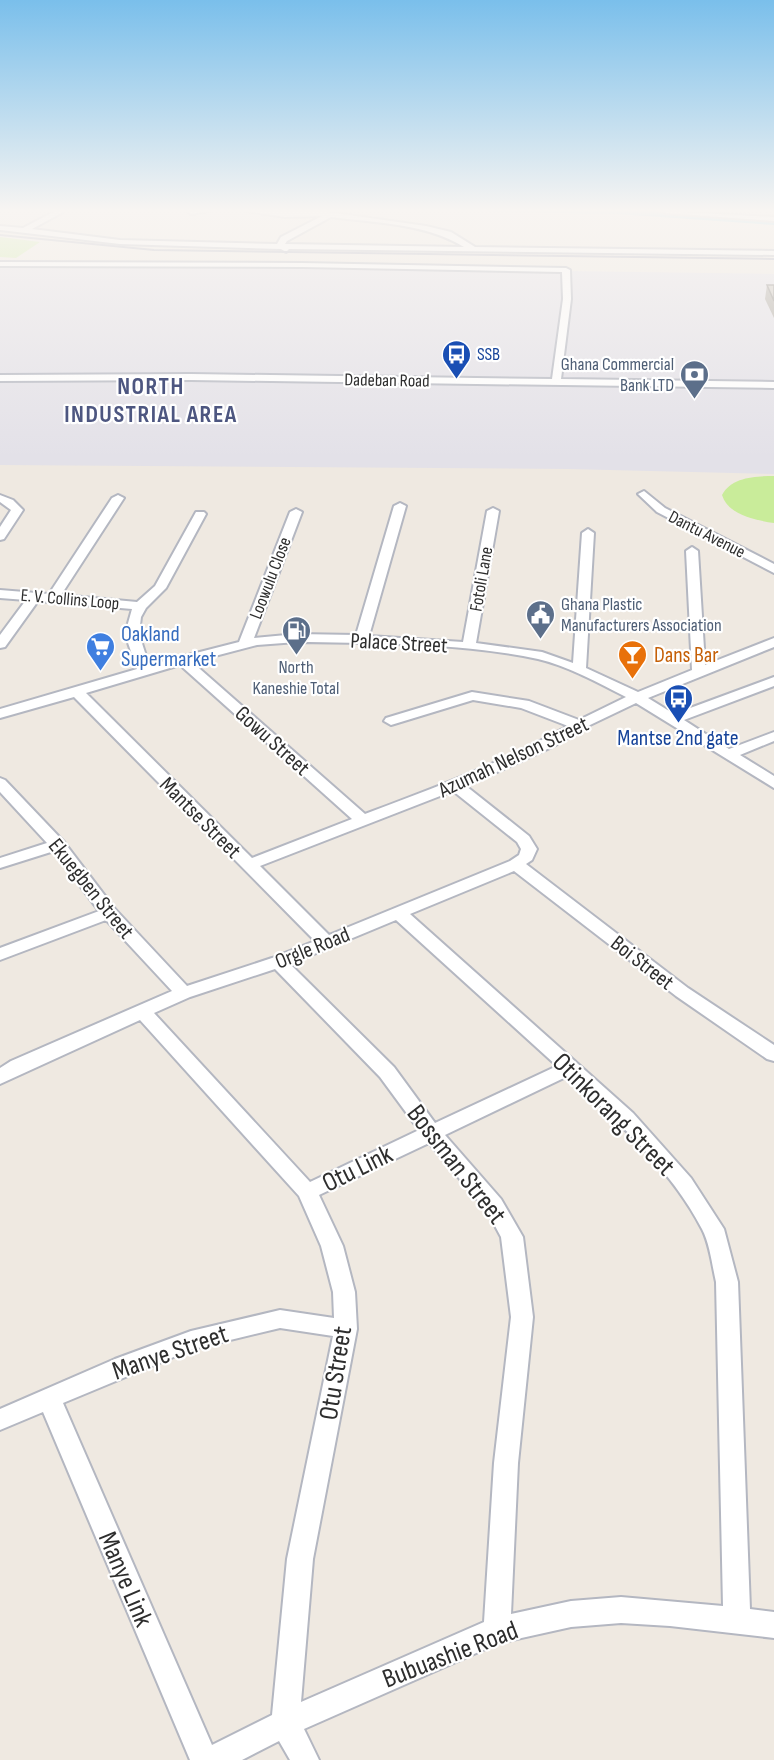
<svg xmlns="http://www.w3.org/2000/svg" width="774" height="1760" font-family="'Sofia Sans Condensed',sans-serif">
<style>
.industrial{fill:#e3e1e8}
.pitch{fill:#c9ec9a}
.water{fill:#75cff0}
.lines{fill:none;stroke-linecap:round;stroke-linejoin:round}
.minor-casing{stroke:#b4b7c1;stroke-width:4}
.minor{fill:#fff;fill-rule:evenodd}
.rail{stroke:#a3a6b8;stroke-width:2}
.wall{fill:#afaba4}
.building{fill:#cbc7bf;stroke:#8e8b86;stroke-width:1.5}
.labels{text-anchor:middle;stroke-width:4.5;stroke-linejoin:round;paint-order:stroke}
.far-transit-label{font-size:18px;fill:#164399;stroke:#fff;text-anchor:start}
.far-service-label{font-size:18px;fill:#4e5e75;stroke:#fff;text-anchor:end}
.far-street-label{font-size:18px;fill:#2e2e2e;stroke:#fff}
.shop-label{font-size:22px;fill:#366cbe;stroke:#fff;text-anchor:start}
.street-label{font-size:22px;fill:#2e2e2e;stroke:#fff}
.food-label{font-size:22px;fill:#c56008;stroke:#fff;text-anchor:start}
.transit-label{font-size:22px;fill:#164399;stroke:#fff}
.far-district-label{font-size:24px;font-weight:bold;letter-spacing:1.5px;fill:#4d5680;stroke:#fff}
.near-street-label{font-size:27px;fill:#2e2e2e;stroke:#fff}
</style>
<rect width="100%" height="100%" fill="#efe9e1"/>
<polygon class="industrial" points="0,267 261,267 774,274 774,474 568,469 0,465"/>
<g class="pitch">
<polygon points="0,237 40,242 16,258 0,257"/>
<path d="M774,476V523C755,520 728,515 722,495C731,477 756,476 774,476Z"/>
</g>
<polygon class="water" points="439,211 652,211 774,220 774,225 617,214"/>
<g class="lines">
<defs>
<g id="minor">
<path d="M55,211H65L32,229L120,240L277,244L281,237L322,216L285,217L246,211H321L426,226L451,232L475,247L774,251V255L289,249L286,252L281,249L120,244L0,230V226L23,228ZM331,217C375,223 425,223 464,247L285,244L287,241Z"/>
<polygon points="210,211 191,214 187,212 188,211"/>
<polygon points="661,211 774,217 774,221 665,213"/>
<polygon points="0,262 302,263 566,268 570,270 571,299 561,379 774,382 774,388 191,380 0,381 0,375 191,374 552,379 563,299 562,272 302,267 0,266"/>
<polygon points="644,491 665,508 774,564 774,573 657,512 638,494"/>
<polygon points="0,495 13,500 23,510 4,539 0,540 0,527 11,510 0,502"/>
<path d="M118,495L124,498L61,595L137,602L155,586L196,512H204L206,514L166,588L146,608L141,617L139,634L149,665L239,642L290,512L296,509L302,512L254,638L297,634L356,635L394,506L400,503L406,506L369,636L463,642L487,511L493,508L499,511L476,643L542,652L573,663L582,533L588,529L594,533L586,668L638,692L692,670L686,551L692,547L698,551L705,665L774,638V647L648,698L674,714L774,677V686L684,720L729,749L774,732V741L740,755L774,776V788L636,703L590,725L552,747L466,786L529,836L537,849L532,860L526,864L688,988L774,1045V1061L767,1059L676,996L514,871L410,914L633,1113L691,1178L724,1229L738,1282L750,1609L774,1612V1638L670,1626L621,1623L571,1627L499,1643L304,1729L319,1760H290L279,1741L242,1760H190L43,1412L0,1430V1409L115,1359L191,1331L280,1310L334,1318L333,1292L321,1246L299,1196L140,1020L0,1084V1068L11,1061L172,991L106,920L0,960V948L99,911L54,851L0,868V858L47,843L0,792V778L5,780L64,842L115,909L187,986L272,958L315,941L74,697L0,718V709L137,669L125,634L132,609L38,601L5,647L0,648V635L26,600L0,598V590L49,594L112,498ZM297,642C373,643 464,643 538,659C568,666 599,683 626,697L579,720L529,701L472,692L386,718L384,721L391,725L473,700L521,708L568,726C504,762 434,788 365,814L192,662L257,645ZM180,665L352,819L252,858L86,693ZM453,791L517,842L521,849L519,855L510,861L329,935L260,866ZM396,920L557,1066L435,1123L394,1067L290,964ZM275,969L380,1077L419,1130L310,1182L154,1013L190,997ZM568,1076C617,1121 671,1169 702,1229C710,1244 712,1265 716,1282L723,1606L621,1597L571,1601L511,1614L518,1463L533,1317L523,1237L501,1199L445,1135ZM429,1143L487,1211L501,1237L511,1317L494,1463L484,1622L301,1702L313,1559L357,1329L355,1292L343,1246L319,1195ZM280,1328L333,1336L287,1559L272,1715L212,1745L63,1403L193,1349Z"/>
</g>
</defs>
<use href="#minor" class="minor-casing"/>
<use href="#minor" class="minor"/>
<polyline class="rail" points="0,235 154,250 774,259"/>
</g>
<polygon class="wall" points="767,285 774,285 774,318 765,299"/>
<polygon class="building" points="767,285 774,285 774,301"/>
<linearGradient id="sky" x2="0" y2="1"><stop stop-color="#7abfeb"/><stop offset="0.46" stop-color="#f8f5f2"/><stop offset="1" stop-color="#f8f5f2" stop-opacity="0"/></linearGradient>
<rect width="774" height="458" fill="url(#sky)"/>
<defs>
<symbol id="bus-pin" viewBox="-11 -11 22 30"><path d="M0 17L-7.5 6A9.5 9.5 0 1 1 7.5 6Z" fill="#1a4fb4" stroke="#fff"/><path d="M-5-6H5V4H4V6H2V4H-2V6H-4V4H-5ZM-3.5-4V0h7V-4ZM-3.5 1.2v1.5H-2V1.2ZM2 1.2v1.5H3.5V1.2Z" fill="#fff"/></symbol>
<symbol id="bank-pin" viewBox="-11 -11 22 30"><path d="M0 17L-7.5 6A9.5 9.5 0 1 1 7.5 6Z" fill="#5c6f8a" stroke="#fff"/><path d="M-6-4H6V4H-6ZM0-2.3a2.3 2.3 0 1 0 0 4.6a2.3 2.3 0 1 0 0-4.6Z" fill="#fff"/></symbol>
<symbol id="civic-pin" viewBox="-11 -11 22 30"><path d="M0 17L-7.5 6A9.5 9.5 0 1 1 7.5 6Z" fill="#5c6f8a" stroke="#fff"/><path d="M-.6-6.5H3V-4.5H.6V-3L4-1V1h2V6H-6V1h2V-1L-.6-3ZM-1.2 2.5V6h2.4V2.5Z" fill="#fff"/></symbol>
<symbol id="fuel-pin" viewBox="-11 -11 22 30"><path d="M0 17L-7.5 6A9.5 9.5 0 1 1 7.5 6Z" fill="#5c6f8a" stroke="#fff"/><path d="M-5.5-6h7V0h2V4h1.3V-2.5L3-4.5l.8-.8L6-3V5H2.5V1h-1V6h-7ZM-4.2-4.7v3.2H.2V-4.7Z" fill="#fff"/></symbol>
<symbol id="supermarket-pin" viewBox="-11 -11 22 30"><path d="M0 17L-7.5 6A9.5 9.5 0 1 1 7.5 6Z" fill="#3f7fe0" stroke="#fff"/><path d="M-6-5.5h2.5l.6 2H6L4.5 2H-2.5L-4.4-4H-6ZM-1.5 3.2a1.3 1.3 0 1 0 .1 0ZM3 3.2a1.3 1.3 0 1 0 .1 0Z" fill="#fff"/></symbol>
<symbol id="bar-pin" viewBox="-11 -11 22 30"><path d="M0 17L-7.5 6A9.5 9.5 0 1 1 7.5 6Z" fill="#e8710a" stroke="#fff"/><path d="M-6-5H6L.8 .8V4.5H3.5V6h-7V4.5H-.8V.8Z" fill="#fff"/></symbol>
</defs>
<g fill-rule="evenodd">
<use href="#bus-pin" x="440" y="338" width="33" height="45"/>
<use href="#bank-pin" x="678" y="358" width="33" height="45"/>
<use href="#civic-pin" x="524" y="598" width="33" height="45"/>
<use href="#fuel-pin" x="280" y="614" width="33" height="45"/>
<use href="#supermarket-pin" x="84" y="630" width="33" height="45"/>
<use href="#bar-pin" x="616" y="638" width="33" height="45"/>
<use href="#bus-pin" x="662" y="682" width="33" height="45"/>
</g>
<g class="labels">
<g class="far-transit-label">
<text x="477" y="360">SSB</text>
</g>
<g class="far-service-label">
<text x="674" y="370">Ghana Commercial<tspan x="674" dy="21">Bank LTD</tspan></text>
<text x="561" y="610" text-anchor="start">Ghana Plastic<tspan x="561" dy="21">Manufacturers Association</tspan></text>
<text x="296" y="673" text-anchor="middle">North<tspan x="296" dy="21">Kaneshie Total</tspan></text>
</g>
<g class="far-street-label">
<text transform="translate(387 380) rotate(1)" y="6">Dadeban Road</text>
<text transform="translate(707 534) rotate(27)" y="6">Dantu Avenue</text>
<text transform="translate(270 578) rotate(-69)" y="6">Loowulu Close</text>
<text transform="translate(481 579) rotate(-80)" y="6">Fotoli Lane</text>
<text transform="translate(70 599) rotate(5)" y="6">E. V. Collins Loop</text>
</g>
<g class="shop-label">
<text x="121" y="641">Oakland<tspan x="121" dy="25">Supermarket</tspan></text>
</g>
<g class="street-label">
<text transform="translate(399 642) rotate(3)" y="8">Palace Street</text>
<text transform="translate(273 740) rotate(42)" y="8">Gowu Street</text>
<text transform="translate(513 756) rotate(-25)" y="8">Azumah Nelson Street</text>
<text transform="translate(201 817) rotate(45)" y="8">Mantse Street</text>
<text transform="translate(92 888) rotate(51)" y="8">Ekuegben Street</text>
<text transform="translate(312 947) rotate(-22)" y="8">Orgle Road</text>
<text transform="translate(643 962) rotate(38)" y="8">Boi Street</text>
</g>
<g class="food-label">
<text x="654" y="662">Dans Bar</text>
</g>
<g class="transit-label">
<text x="678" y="745">Mantse 2nd gate</text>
</g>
<g class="far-district-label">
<text x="151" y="394">NORTH<tspan x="151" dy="28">INDUSTRIAL AREA</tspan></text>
</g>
<g class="near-street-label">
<text transform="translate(614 1114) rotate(45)" y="9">Otinkorang Street</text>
<text transform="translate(457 1164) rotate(52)" y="9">Bossman Street</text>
<text transform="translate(357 1168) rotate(-26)" y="9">Otu Link</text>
<text transform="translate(170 1352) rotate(-19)" y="9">Manye Street</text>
<text transform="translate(335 1373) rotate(-81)" y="9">Otu Street</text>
<text transform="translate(126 1579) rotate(67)" y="9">Manye Link</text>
<text transform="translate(450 1654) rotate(-21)" y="9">Bubuashie Road</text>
</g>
</g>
</svg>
